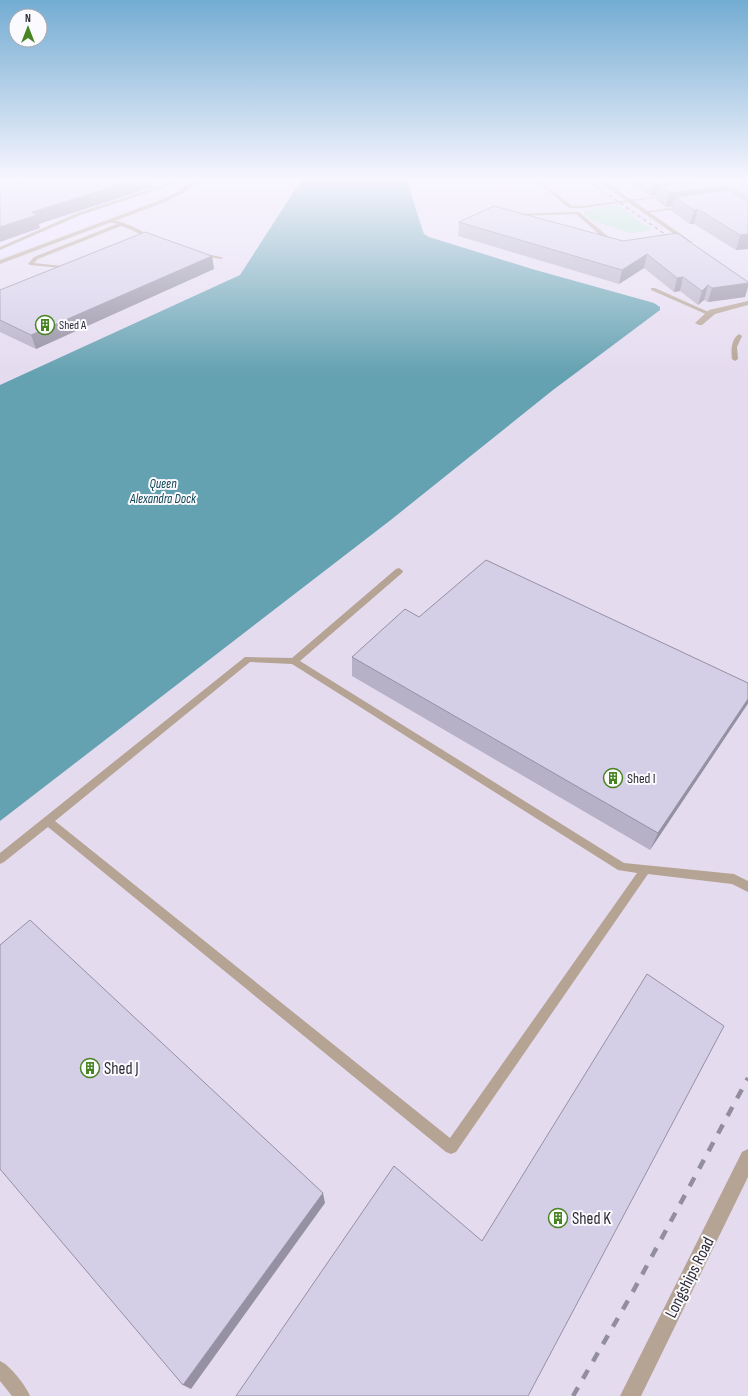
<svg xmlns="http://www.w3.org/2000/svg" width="748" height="1396" font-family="'Sofia Sans Condensed',sans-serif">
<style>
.built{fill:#e7ddfe}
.industrial{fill:#e5dbef}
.green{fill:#b5e2c8}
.water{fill:#64a1b1}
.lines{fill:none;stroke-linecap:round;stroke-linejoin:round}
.lane{fill:#b5a394;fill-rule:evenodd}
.street{fill:#b5a394;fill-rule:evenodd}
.rail-far1{stroke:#938e9d;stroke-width:1.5;stroke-dasharray:3.5 3.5;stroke-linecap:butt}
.rail{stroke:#938e9d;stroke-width:4.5;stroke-dasharray:10 10;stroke-linecap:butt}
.wall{fill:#b7b1c7}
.shaded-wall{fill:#9590a2}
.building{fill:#d5cee7;stroke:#9590a2}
.labels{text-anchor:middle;stroke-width:4;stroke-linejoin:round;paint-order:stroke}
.far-poi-label{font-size:12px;fill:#2e2b34;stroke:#fbfaff;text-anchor:start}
.far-water-label{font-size:13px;font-style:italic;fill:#0c4450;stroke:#fbfaff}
.poi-label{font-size:14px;fill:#2e2b34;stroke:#fbfaff;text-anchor:start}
.near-poi-label{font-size:17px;fill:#2e2b34;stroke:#fbfaff;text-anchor:start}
.near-street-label{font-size:17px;fill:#2e2b34;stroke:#fbfaff}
</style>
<rect width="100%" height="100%" fill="#f0eafe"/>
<polygon class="built" points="77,179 188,179 174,189 152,200 0,257 0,202"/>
<polygon class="industrial" points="188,179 748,179 748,1396 0,1396 0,257 152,200 174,189"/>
<polygon class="green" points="617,205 651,230 631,233 593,221 584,214 584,211"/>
<polygon class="water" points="302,179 407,179 416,210 424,234 429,237 532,269 654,303 660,307 660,310 553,390 392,519 0,821 0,385 240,275"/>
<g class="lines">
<g class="lane">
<polygon points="177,179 181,179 174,184 81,215 0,250 0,247 77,213 172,182"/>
<polygon points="534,179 538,179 572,206 582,206 668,195 670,196 582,208 569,208"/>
<polygon points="683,206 685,208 644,213 642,212"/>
<polygon points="579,212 612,240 612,242 608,242 576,214 514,216 512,215 514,214"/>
<path d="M109,220C122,220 144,231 154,239L150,240L132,230L121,226L38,259L34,263L70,267H72V269L30,265L28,264L34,257L117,224L109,222Z"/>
<polygon points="200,253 221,257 223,258 221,259 198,255 198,253"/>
<polygon points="651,288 655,288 713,314 708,315 651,290"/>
<path d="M739,334L742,336L737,347L738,359L735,361L732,359C731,350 731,339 739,334Z"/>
<path d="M399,568L403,571L402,573L300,661L624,863L734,874L748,881V892L732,884L648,874L456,1152L451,1154L446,1152L48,827L4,862L0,864V853L245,657L292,658L396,569ZM250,662L292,664L618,870L637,873L450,1138L55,821Z"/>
<path d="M0,1361C10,1365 26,1386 30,1396H12L0,1381Z"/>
</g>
<g class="street">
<polygon points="195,179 201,179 183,193 165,202 0,264 0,260 161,200 179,191"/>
<polygon points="599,179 605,179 606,182 692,242 687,243 602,184"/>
<polygon points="748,301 748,305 715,314 702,325 699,325 695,323 709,310"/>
<polygon points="748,1149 748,1177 641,1396 620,1396 742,1152"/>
</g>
<polyline class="rail-far1" points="586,179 676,242"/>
<polyline class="rail" points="573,1396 630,1297 748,1078"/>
</g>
<g class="wall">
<polygon points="633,179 711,179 711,180 721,181 748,179 748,249 736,250 694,224 690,224 671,211 672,206 666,207 656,200 657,195 650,196 632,183"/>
<polygon points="459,222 623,241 745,297 708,302 704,300 698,305 680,291 674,292 644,268 619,284 458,236"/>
<polygon points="212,256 214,269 36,349 0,332 0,290"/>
<polygon points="419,617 748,683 748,703 650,850 352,676 352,657"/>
</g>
<g class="shaded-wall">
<polygon points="137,179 151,179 153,187 39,224 40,228 0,242 0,227 32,212"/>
<polygon points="705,179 711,179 708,188 729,186 725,200 675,197 672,206 666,207 669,193 659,186 657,195 650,196 653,185"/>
<polygon points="698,209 694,224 690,224 694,210"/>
<polygon points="748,234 748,249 736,250 740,235"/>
<polygon points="647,254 644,268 619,284 622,270"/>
<polygon points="212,256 214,269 36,349 31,335"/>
<polygon points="683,277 680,291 674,292 677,278"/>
<polygon points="748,283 748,287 745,297 708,302 712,288"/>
<polygon points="708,285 704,300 698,305 702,291"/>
<polygon points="748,699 748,703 747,705 650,850 658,833"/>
<polygon points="323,1193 325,1203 191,1389 183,1385"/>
</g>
<g class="building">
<polygon points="34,179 137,179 32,212 37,215 0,227 0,189"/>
<polygon points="644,179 705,179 653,185"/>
<polygon points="718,179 721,181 737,179 748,179 748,196 729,186 669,193 659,186"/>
<polygon points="727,190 748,201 748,234 740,235 698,209 694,210 675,197"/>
<polygon points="494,206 623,241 677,233 748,282 748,283 712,288 708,285 702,291 683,277 677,278 647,254 622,270 459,222"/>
<polygon points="145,232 212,256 31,335 0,320 0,290"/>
<polygon points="486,560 748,683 748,699 658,833 352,657 405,609 419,617"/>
<polygon points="30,920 323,1193 183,1385 0,1169 0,945"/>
<polygon points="647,974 724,1026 528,1396 236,1396 394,1166 482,1241"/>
</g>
<linearGradient id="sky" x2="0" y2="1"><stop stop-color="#73acd2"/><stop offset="0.48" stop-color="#f8f6ff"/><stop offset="1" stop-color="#f8f6ff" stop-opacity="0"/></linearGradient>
<rect width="748" height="374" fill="url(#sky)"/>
<defs>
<symbol id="building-ring" viewBox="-11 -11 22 22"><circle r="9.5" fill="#fbfaff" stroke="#488422" stroke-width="1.5"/><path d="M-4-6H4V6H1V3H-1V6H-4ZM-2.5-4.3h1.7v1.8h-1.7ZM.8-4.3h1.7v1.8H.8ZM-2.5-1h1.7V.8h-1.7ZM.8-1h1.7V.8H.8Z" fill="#488422"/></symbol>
</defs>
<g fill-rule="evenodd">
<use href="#building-ring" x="34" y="314" width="22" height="22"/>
<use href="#building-ring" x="602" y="767" width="22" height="22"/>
<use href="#building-ring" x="79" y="1057" width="22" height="22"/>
<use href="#building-ring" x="547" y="1207" width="22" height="22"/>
</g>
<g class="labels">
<g class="far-poi-label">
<text x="59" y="329">Shed A</text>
</g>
<g class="far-water-label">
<text x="163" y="488">Queen<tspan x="163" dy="15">Alexandra Dock</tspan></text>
</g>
<g class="poi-label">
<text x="627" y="783">Shed I</text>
</g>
<g class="near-poi-label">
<text x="104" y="1074">Shed J</text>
<text x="572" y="1224">Shed K</text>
</g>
<g class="near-street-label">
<text transform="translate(689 1277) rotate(-63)" y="6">Longships Road</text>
</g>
</g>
<g transform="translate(28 28)"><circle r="19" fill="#fbfaff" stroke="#a9a7ae"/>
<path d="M0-3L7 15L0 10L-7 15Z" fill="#488422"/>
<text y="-6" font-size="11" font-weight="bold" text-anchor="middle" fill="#2e2b34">N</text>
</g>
</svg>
